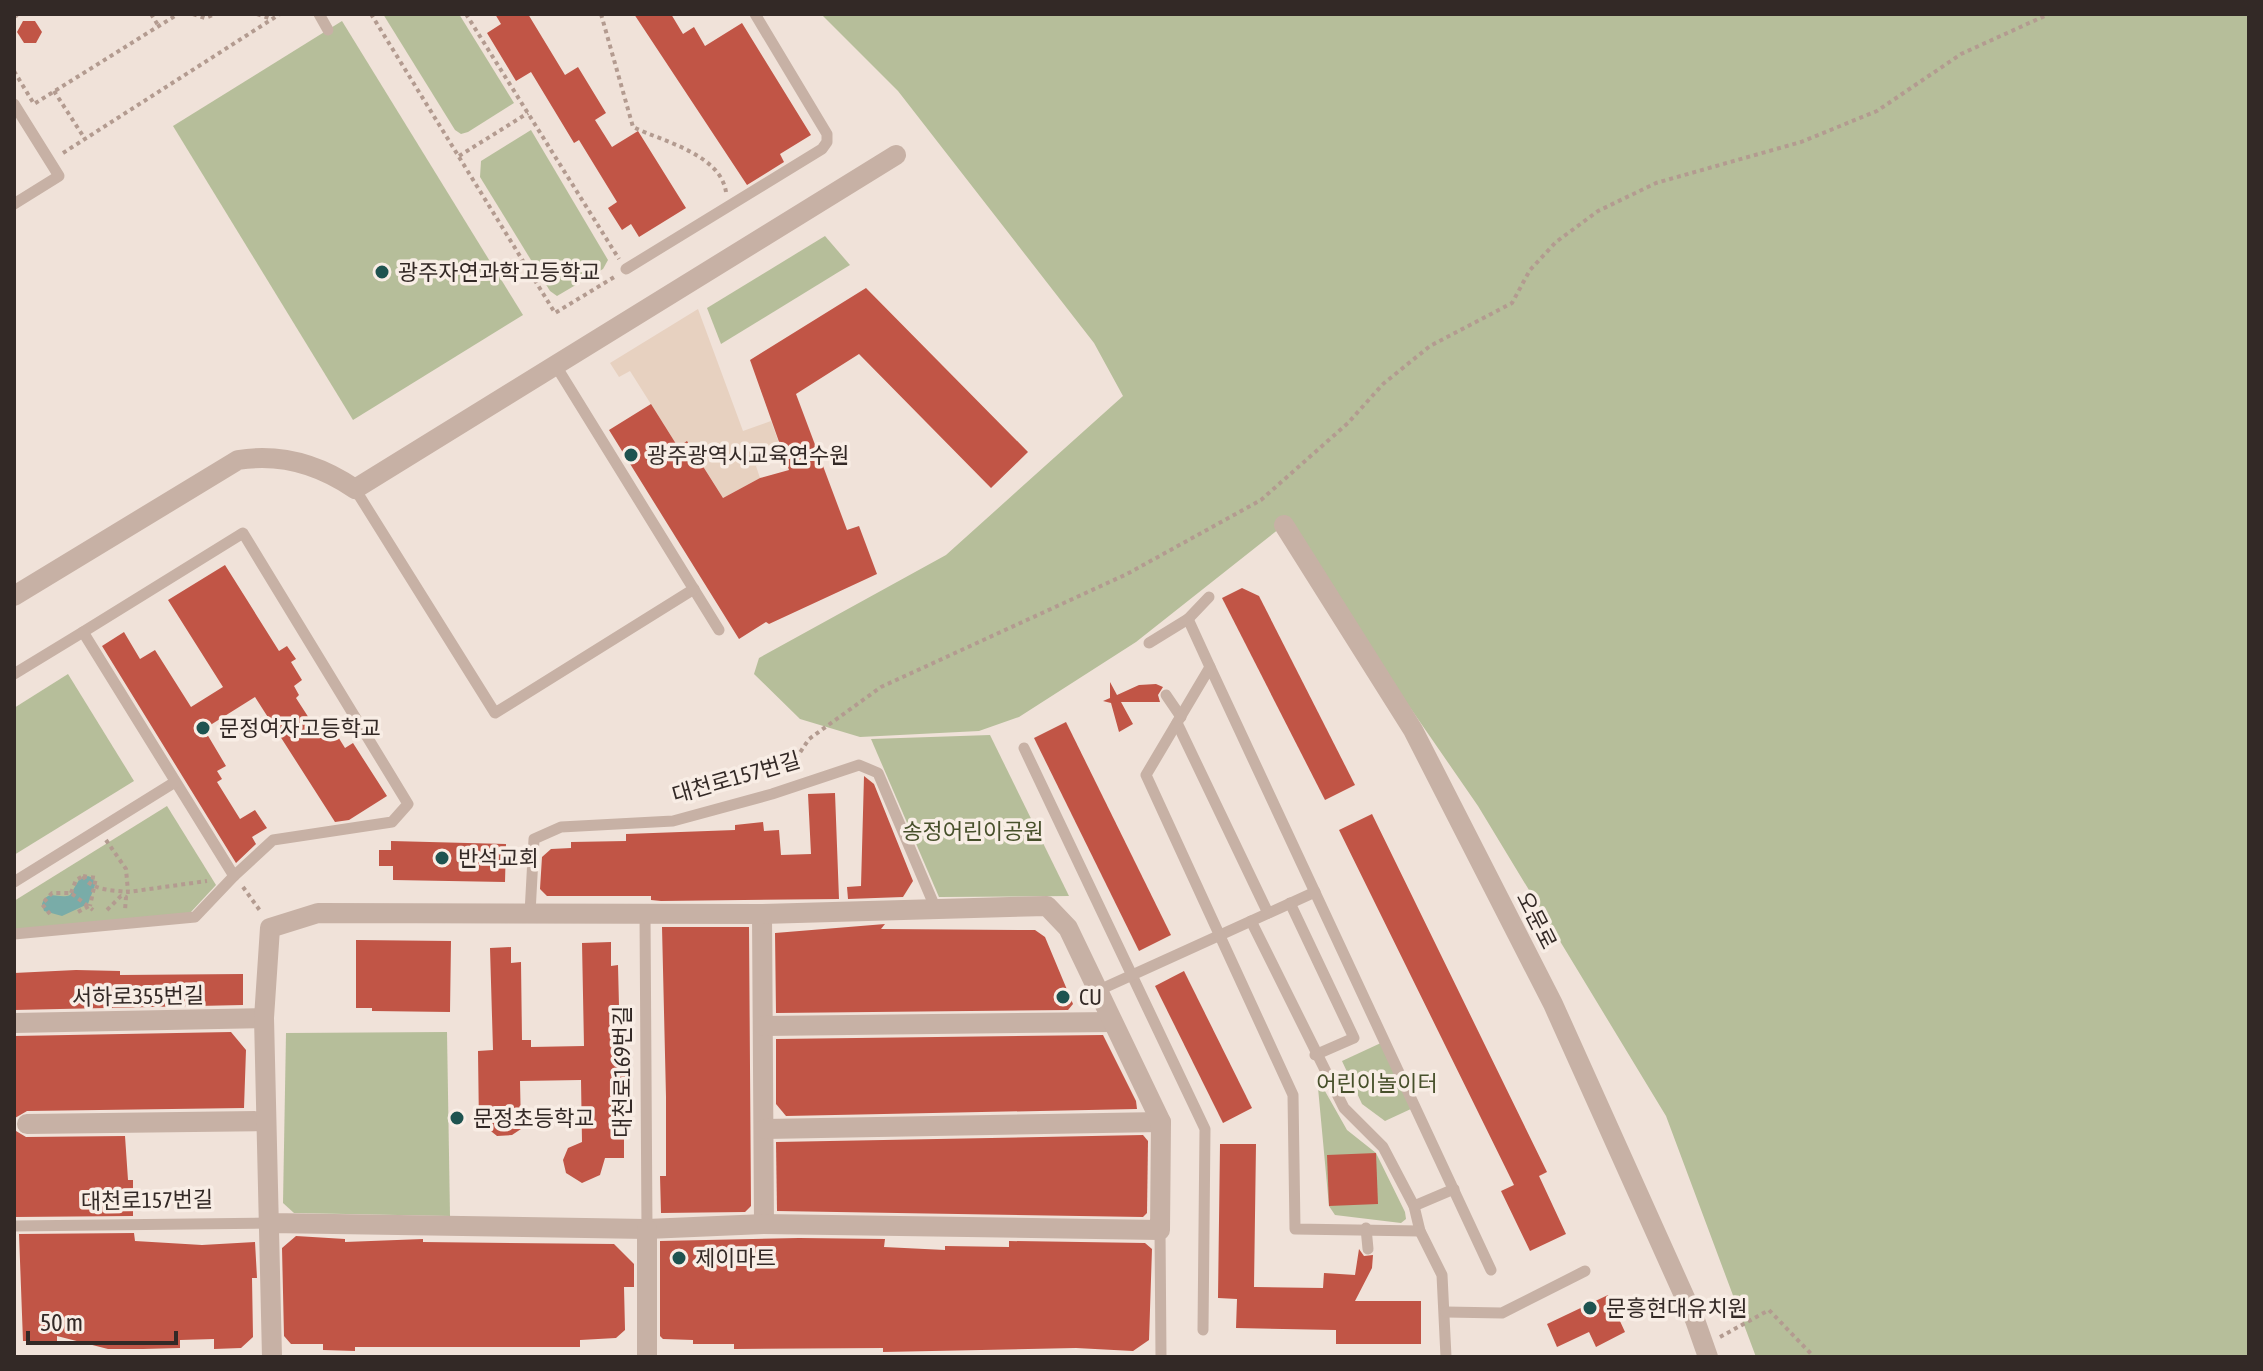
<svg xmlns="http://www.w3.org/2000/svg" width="2263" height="1371" font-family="'Asap Condensed','Noto Sans KR',sans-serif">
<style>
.green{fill:#b6be9a}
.plaza{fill:#e7d1c0}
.water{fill:#79aca8}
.building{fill:#c15546}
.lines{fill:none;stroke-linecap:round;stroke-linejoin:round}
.path{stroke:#b39b90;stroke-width:4;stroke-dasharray:4 4;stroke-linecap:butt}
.lane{stroke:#c7b1a5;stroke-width:11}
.street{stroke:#c7b1a5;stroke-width:20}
.poi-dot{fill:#1e5350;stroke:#f8ede5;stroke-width:3}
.labels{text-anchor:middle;stroke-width:7;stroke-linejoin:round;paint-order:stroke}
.poi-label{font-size:22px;fill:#332926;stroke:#f8ede5;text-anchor:start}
.street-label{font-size:22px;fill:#332926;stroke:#f8ede5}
.park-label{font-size:22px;fill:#47502b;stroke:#f8ede5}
</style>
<rect width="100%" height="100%" fill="#f0e2d9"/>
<g class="green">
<polygon points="383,14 459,14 514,103 468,132 461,134 455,130"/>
<polygon points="821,14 2249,14 2249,1357 1756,1357 1666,1116 1478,806 1284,525 1136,642 1019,717 979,731 860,737 800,719 754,674 759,658 946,555 1123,396 1094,343 898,91"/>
<polygon points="342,21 523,315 353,420 173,126"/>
<polygon points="531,130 608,260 603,269 557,296 550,291 480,177 481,161"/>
<polygon points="825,236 850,265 721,344 707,308"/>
<polygon points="68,674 134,781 14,855 14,708"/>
<polygon points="990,735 1069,896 939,897 871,739"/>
<polygon points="167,806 216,885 190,913 14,930 14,901"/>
<polygon points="447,1032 450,1216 294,1213 283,1203 286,1033"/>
<polygon points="1383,1042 1413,1108 1385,1121 1362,1104 1342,1061"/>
<polygon points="1317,1077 1347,1130 1376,1153 1405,1212 1406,1219 1401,1223 1335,1215 1329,1206"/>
</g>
<polygon class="plaza" points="698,309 743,431 771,421 784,457 756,466 760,478 723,498 688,442 678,447 630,371 619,377 610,363"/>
<path class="water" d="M88,876L93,878L95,885L88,904L62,916L44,911L42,904C48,888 59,900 70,895L79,880Z"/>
<g class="building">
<polygon points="495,14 528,14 565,75 578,67 606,113 595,120 612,147 638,131 686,208 639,237 631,224 622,230 608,208 617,202 579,140 574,143 531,72 516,81 487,33 501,24"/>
<polygon points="634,14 671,14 683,34 694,27 705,46 742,23 811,135 780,154 784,162 747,185"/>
<polygon points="23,21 35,21 42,32 36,43 24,43 17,32"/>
<polygon points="866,288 1028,452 991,488 859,354 796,394 847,530 859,526 877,574 769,624 766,622 739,639 609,430 651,404 678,447 687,441 723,498 760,478 789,470 750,360"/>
<polygon points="225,565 279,651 287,646 296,659 291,662 302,680 294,686 299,695 296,698 318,732 330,724 345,748 353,743 387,796 349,820 335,822 255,697 204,729 226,766 217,771 222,779 217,782 240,819 255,810 267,828 252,837 256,844 236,863 102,646 124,632 140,659 155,650 191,707 223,687 168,600"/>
<polygon points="1242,588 1259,596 1355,785 1325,800 1222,598"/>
<polygon points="1110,682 1117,695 1139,685 1156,684 1163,687 1158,695 1160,702 1121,702 1133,724 1119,732 1111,703 1103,701 1110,698"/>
<polygon points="1066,722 1171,935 1139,951 1034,738"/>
<polygon points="864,776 874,784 913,881 903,897 848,899 847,887 861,886"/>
<polygon points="835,793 839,899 661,901 651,900 651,896 547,896 540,889 542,857 551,849 571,848 571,842 626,841 626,834 735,830 735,825 763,822 764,831 779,830 781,855 811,854 808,794"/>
<polygon points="1372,814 1547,1172 1539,1176 1566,1234 1530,1251 1501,1191 1514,1185 1339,830"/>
<polygon points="391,841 506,844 505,882 393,880 393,866 379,866 379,850 391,850"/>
<polygon points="885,924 881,929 1035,930 1045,937 1073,1004 1068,1010 776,1013 775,933"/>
<polygon points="662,927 749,927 751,1206 745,1212 661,1213 660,1176 666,1176 666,1097"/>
<polygon points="356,940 451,941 450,1012 372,1011 372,1008 356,1008"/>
<polygon points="611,942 611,966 618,965 620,1047 626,1047 626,1082 611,1082 612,1136 624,1136 624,1158 605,1158 600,1175 582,1183 566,1173 563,1160 568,1148 582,1142 581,1080 520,1081 521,1129 512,1135 497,1136 487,1128 479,1128 478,1051 493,1050 490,948 511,947 511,963 521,962 522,1040 531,1040 531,1047 584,1046 582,943"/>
<polygon points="76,970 120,971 120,975 243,974 243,1005 14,1010 14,973"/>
<polygon points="1184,971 1252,1108 1223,1123 1155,986"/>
<polygon points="231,1032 246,1050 244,1108 27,1111 15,1118 16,1131 26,1137 125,1136 128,1180 133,1180 133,1216 14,1217 14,1036"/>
<polygon points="1103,1035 1136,1101 1137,1109 786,1116 776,1104 776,1039"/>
<polygon points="1143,1135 1148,1141 1147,1213 1143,1217 777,1211 776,1142"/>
<polygon points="1220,1144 1256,1144 1254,1287 1323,1288 1324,1273 1355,1275 1359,1249 1364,1256 1373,1255 1372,1268 1355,1301 1421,1301 1421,1344 1336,1344 1336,1330 1236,1328 1237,1299 1218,1298"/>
<polygon points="1376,1153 1378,1204 1329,1206 1327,1155"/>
<polygon points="134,1233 135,1241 202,1245 255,1242 257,1278 252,1278 253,1337 241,1348 214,1349 214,1339 180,1340 180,1348 143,1349 108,1349 57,1336 57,1341 23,1341 19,1234"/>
<polygon points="296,1236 345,1239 345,1242 423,1239 423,1242 614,1244 634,1264 634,1287 624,1287 625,1330 616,1338 580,1340 580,1347 355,1347 355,1351 323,1350 323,1344 291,1344 284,1336 282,1248"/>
<polygon points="799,1238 885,1239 884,1247 945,1250 945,1246 1009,1247 1009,1241 1145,1243 1152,1249 1149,1340 1133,1351 1076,1348 883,1352 883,1348 734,1349 734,1344 693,1344 693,1340 663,1339 660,1336 660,1241"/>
<polygon points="1608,1295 1625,1332 1596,1347 1589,1332 1557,1347 1547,1324"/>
</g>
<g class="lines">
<g class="path">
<polyline points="151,14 158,25"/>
<polyline points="193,14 205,18 216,14"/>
<polyline points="257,14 272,19"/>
<polyline points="371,14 555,313 616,276"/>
<polyline points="466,14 619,259"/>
<path d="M601,14L633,127C664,142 720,154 726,192"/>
<polyline points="14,17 19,14"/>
<polyline points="14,71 34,104 178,14"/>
<polyline points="54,91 85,139"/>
<polyline points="63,153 280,14"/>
<polyline points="459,156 528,113"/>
<polyline points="787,772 809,739 881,687 1127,574 1261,500 1348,423 1383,384 1430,346 1512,303 1530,270 1556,242 1598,211 1656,183 1801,142 1877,111 1961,54 2049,14"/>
<polyline points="106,840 126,869 128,892 207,881"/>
<path d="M83,876C92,891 112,890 128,892"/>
<polyline points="83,876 96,878 90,906"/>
<polyline points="243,887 261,912"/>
<polyline points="71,893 76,880 83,876"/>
<polyline points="107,910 121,896 126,897 125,910"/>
<polyline points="78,912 89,906"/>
<polyline points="50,914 42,904 52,893 71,893 93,910"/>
<polyline points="1720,1337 1769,1310 1814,1357"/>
</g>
<g class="lane">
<polyline points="319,14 328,30"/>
<polyline points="14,104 59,176 14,204"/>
<polyline points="626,269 822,149 827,142 827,134 755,14"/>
<polyline points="556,366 719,630"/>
<polyline points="355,489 495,713 694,589"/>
<polyline points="1188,619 1209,597"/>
<polyline points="83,632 243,533 408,804 392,822 273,840 234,876"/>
<polyline points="1149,643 1188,619 1210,667"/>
<polyline points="14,674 83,632 234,876 195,917 14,934"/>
<polyline points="1166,695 1181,717"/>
<polyline points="1177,723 1268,913"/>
<polyline points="1024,748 1205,1129 1203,1330"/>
<polyline points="14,882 175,782"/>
<polyline points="1290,903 1354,1038 1315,1055"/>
<polyline points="530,913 534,839 561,827 673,821 772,794 859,765 878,773 935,907"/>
<polyline points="645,914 647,1229"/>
<polyline points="1251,921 1344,1108 1383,1147 1414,1206 1420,1231 1442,1275 1446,1357"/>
<polyline points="1097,991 1315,892"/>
<polyline points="1414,1206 1454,1189"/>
<polyline points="14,1226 270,1223"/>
<polyline points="1366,1228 1368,1249"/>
<polyline points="1160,1230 1161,1357"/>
<polyline points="1420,1231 1295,1229 1293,1095 1146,775 1210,667 1491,1270"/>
<polyline points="1446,1312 1502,1313 1585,1271"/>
</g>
<g class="street">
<polyline points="1284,525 1413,730 1553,1004 1695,1320 1708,1357"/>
<path d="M14,596L238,460C281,453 320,465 355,489L896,155"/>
<polyline points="762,914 764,1224"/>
<polyline points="14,1023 264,1018"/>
<polyline points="764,1026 1112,1022"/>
<polyline points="27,1124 266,1121"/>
<polyline points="765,1129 1161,1122"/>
<polyline points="270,1223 647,1229 764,1224 1160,1230 1161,1122 1068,928 1047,906 762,914 318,913 270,928 264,1018 272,1357"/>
<polyline points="647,1229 647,1357"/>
</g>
</g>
<g class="poi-dot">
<circle cx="382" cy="272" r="8"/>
<circle cx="631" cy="455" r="8"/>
<circle cx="203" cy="728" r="8"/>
<circle cx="442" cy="858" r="8"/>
<circle cx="1063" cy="997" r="8"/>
<circle cx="457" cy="1118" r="8"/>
<circle cx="679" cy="1258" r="8"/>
<circle cx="1590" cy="1308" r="8"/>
</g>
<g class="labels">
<g class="poi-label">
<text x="398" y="280">광주자연과학고등학교</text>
<text x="647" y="463">광주광역시교육연수원</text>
<text x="219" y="736">문정여자고등학교</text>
<text x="458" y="866">반석교회</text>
<text x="1079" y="1005">CU</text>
<text x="473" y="1126">문정초등학교</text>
<text x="695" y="1266">제이마트</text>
<text x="1606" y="1316">문흥현대유치원</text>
</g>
<g class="street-label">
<text transform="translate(736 777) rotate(-16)" y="8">대천로157번길</text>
<text transform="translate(1537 920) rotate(63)" y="8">오문로</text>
<text transform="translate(138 996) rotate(-1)" y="8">서하로355번길</text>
<text transform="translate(622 1072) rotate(-90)" y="8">대천로169번길</text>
<text transform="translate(147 1200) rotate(-1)" y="8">대천로157번길</text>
</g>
<g class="park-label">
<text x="973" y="839">송정어린이공원</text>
<text x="1377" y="1091">어린이놀이터</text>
</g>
</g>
<rect width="2263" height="1371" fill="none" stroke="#332926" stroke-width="32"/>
<path d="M28 1331v12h148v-12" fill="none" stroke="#332926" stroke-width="4"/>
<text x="40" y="1331" font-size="24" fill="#332926" stroke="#f8ede5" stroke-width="6" paint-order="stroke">50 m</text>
</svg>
